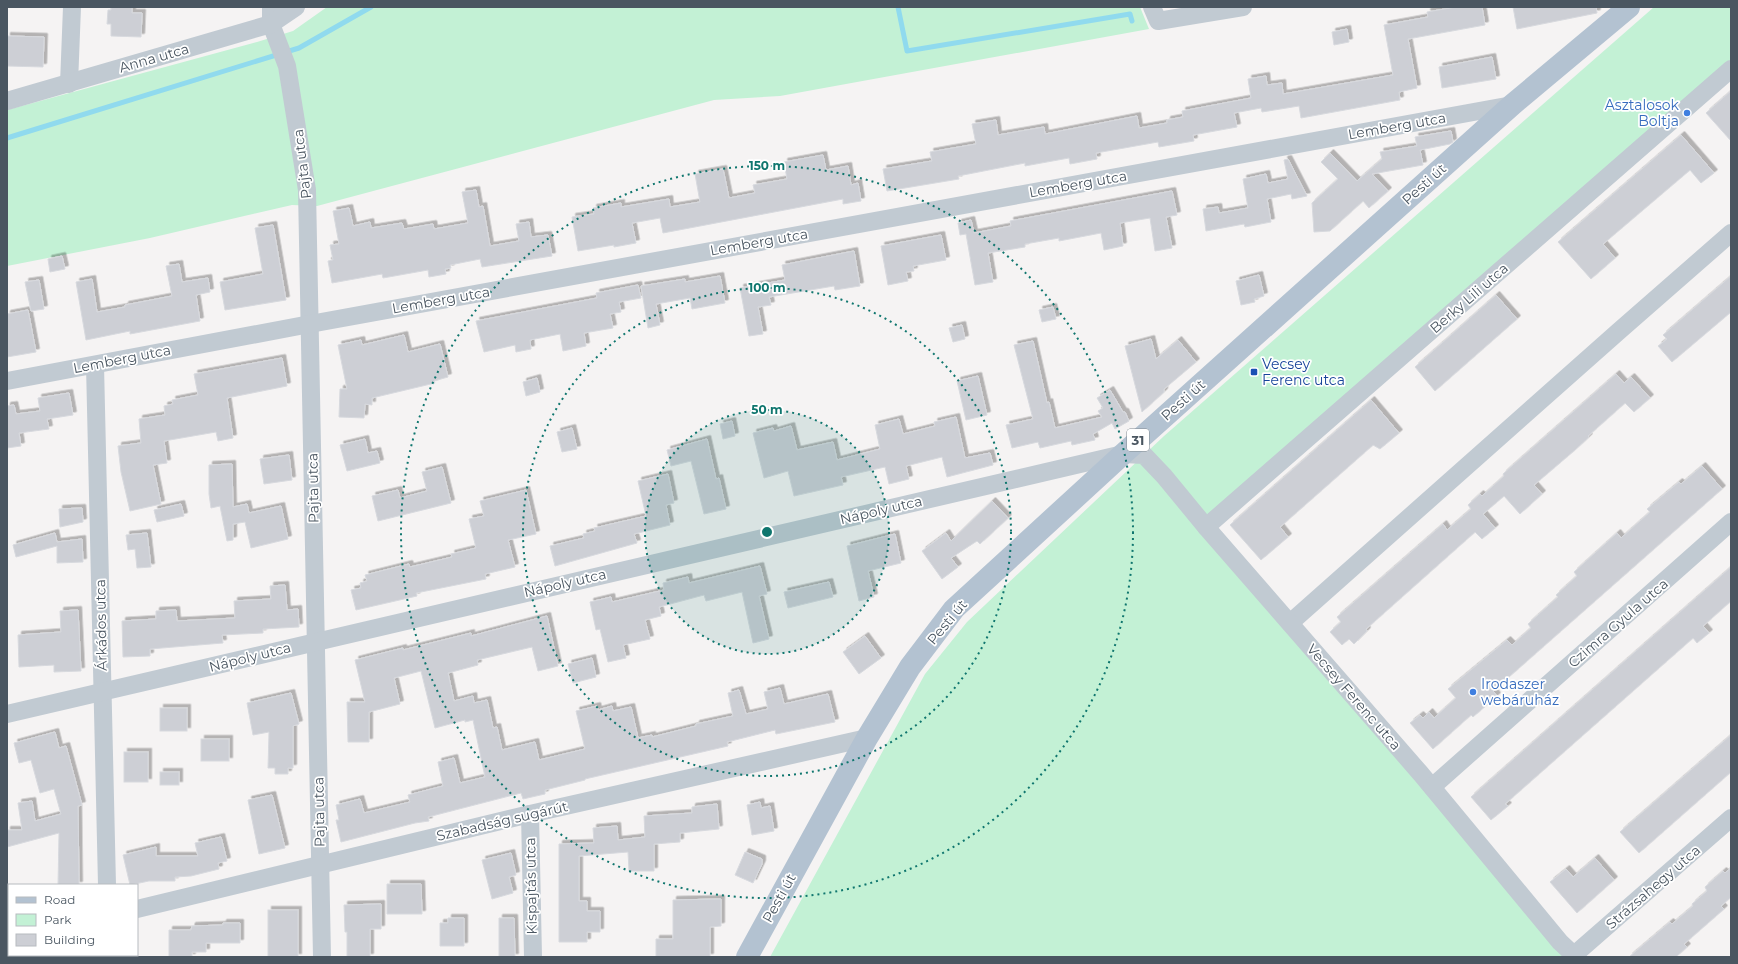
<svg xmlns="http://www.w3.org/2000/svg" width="1738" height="964" font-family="Montserrat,sans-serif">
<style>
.green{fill:#c3f1d5}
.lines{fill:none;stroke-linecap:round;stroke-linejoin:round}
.stream{stroke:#90daee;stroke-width:5}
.building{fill:#cdcfd5;stroke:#d7d9de;filter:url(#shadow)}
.minor{stroke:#c1cad2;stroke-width:18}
.major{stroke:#b3c2d1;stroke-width:22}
.ring{fill:none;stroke:#0f766e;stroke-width:2;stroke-dasharray:2 4}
.shop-dot{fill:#3f7fe0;stroke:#fff;stroke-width:1.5}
.transit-dot{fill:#1a4fb4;stroke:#fff;stroke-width:1.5}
.labels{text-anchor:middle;stroke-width:3.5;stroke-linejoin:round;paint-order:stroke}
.shield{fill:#fff;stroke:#808990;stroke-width:1}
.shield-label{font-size:13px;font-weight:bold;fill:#4a5661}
.street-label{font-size:14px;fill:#4a5661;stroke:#fff}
.shop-label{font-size:14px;fill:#366cbe;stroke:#fff;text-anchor:end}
.transit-label{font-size:14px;fill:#164399;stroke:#fff;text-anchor:start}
.centre{fill:#0f766e;stroke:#fff;stroke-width:2}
.ring-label{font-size:12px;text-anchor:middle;font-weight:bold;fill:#0f766e;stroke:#fff;stroke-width:3.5;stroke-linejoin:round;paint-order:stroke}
</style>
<defs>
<filter id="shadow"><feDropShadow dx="3.5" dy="-3.5" stdDeviation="0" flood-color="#0004"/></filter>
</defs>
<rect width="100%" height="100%" fill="#f5f3f3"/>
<g class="green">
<polygon points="327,7 1140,7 1149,29 780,96 714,100 317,206 292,205 150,238 7,266 7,110 257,42 293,31"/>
<polygon points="1654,7 1731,7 1731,69 1206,527 1576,957 770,957 925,674 967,622 1164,436"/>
</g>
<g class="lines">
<g class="stream">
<polyline points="898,7 907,51 1130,14 1132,21"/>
<polyline points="7,138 299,48 371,7"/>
</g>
</g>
<g class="building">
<polygon points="111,7 132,7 132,13 142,13 141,37 111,36 111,24 107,24 108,10 111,10"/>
<polygon points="1456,7 1482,7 1485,25 1408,39 1417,88 1399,92 1400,100 1301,118 1299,106 1262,112 1261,108 1234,113 1237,127 1193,135 1194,141 1159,147 1158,142 1096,153 1097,159 1070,164 1069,158 1025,166 1025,163 958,176 959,179 887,191 883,169 932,161 930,152 976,144 972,124 996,120 998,135 1044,127 1045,134 1137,116 1139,128 1167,123 1167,120 1183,117 1182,111 1251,98 1248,79 1266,76 1267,85 1282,83 1283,94 1393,75 1384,25 1428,17 1427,12"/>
<polygon points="1513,7 1596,7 1597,13 1517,29"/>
<polygon points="1347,29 1349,42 1334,45 1332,32"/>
<polygon points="7,36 44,37 43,67 7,66"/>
<polygon points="1492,57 1496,79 1442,88 1439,67"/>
<polygon points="1731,91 1731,141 1706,113"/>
<polygon points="1451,131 1453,142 1450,144 1420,150 1423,165 1372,174 1388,191 1369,208 1363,201 1330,231 1314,232 1312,203 1338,179 1321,162 1330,153 1357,181 1382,159 1380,152 1417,146 1415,137"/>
<polygon points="1681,135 1714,173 1701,183 1690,170 1603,244 1615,258 1591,279 1558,242"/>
<polygon points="823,155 826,170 848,166 851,185 858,183 861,201 843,204 843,199 663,233 660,218 632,223 636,243 614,247 614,245 578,251 572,217 594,214 593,208 621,203 621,207 669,199 670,207 700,202 695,174 723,169 729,198 755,193 753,185 787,179 784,162"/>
<polygon points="1288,159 1307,196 1292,199 1291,194 1267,199 1271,222 1245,227 1244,224 1206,231 1203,209 1218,207 1219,213 1248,208 1243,179 1266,174 1268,183 1288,179 1284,160"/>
<polygon points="476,190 479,207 483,206 490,246 519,241 516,224 529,222 531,237 548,235 552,256 482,267 480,259 450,265 451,268 445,269 446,274 429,277 428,270 383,278 382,274 332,283 328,261 333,260 330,245 339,244 333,211 349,208 353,226 370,222 371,228 402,223 404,229 433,224 434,229 468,223 462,192"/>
<polygon points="1172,191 1177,215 1166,217 1172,248 1155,251 1150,218 1120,223 1123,246 1104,250 1101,233 1059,241 1059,238 1025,244 1025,247 988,253 993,282 975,285 966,234 960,235 958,223 971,220 974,233 1011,226 1010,221"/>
<polygon points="273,225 286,300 225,310 220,282 263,274 255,228"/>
<polygon points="941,235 946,260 913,266 914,271 906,272 908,281 888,285 881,246"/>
<polygon points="854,251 860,286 835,290 834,286 769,297 771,305 758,307 763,334 749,336 740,288 785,280 782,265"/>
<polygon points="62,256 65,269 50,272 48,259"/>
<polygon points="179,264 182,282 208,278 210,292 196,295 200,321 130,334 130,331 86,340 76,282 92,279 97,312 125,307 125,305 172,296 166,266"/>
<polygon points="1259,275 1264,296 1254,299 1255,302 1241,305 1236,281"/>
<polygon points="720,276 725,303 692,309 690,298 656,304 660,325 648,328 641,286 685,279 685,282"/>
<polygon points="1731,276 1731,312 1672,362 1658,346 1667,339 1663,335"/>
<polygon points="39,280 44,309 31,311 25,282"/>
<polygon points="638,285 641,298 619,302 621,312 610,314 613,328 584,333 586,346 563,351 560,334 530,340 531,349 516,352 515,345 484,352 476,321 597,298 596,293"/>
<polygon points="1496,295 1517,319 1435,391 1415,367"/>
<polygon points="1053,307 1056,319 1042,322 1039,310"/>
<polygon points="28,310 36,352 7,357 7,314"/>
<polygon points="962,325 965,339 953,342 949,328"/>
<polygon points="404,335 408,352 440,344 448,377 434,381 435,383 372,398 372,405 365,404 364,418 339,417 340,389 347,389 338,345 361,340 362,345"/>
<polygon points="1151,339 1156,359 1178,340 1196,362 1164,389 1164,392 1142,412 1125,346"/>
<polygon points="1033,341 1047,403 1049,402 1055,428 1102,417 1098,411 1103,408 1097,398 1110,390 1123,412 1125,412 1129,421 1115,429 1112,423 1093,434 1095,440 1072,445 1071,441 1040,448 1038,442 1012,448 1006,425 1033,419 1014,345"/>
<polygon points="282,358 287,386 227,398 233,438 218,441 216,432 164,441 167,463 153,465 161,504 130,511 121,472 118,446 141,443 139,419 165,415 164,406 173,404 172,400 198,395 194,374"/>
<polygon points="1616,374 1624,383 1631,377 1650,398 1634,412 1625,403 1588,436 1589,437 1575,450 1534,485 1542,494 1520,514 1504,496 1483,514 1495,528 1482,539 1475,532 1366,629 1367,631 1354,644 1349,639 1342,645 1330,632 1341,622 1337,617 1443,524 1447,530 1471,509 1468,505 1480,494 1482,496 1504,476 1503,474 1513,465"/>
<polygon points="978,376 987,415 966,420 957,381"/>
<polygon points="537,378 540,392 526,396 523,382"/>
<polygon points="69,393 73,415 47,419 49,429 19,433 21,446 7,448 7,406 14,405 16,414 40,411 38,398"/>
<polygon points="1371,400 1399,433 1380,449 1373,445 1280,527 1288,537 1261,560 1230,525"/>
<polygon points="956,417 965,458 990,453 993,465 947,477 942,457 906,466 909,479 889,484 885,467 841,477 843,485 794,496 788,471 764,478 753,433 773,428 774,431 791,426 797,450 833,442 837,460 880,449 875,425 899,419 903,434 935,426 934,422"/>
<polygon points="732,421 735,436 723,439 720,424"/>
<polygon points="572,428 577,449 562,452 557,432"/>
<polygon points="365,439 368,453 377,451 380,463 347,471 340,445"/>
<polygon points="707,439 716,479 719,478 726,509 704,514 691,461 671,466 667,450"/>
<polygon points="289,455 292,480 264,484 260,459"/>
<polygon points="232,464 233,507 247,504 249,513 281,506 288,539 251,548 245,522 233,524 233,540 227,541 220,506 211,508 209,494 209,465"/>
<polygon points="1702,466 1722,489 1493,691 1497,696 1473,717 1471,715 1433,749 1410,723 1420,715 1423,718 1429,712 1434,718 1456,698 1448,689 1507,640 1512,645 1531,628 1528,624 1558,597 1556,595 1577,576 1574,572 1617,533 1621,538 1650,512 1647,509 1679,482 1681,484"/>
<polygon points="442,467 451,503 378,521 372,496 398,490 400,498 427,491 422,472"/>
<polygon points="668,474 674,503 666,505 670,525 634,534 637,543 555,566 550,546 584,538 583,534 595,531 594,528 646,516 638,481"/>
<polygon points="526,490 536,534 508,540 515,567 485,574 486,579 416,593 417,596 356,610 351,590 361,588 360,583 367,581 365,575 409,564 410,567 452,557 451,554 476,548 469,519 484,516 480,501"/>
<polygon points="992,501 1008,518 980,544 977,541 951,558 958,567 942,579 922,551 946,533 951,541"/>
<polygon points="181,504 184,516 157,522 154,510"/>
<polygon points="82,508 83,522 60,527 59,509"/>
<polygon points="55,533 57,542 82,539 83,562 57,563 57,546 16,557 13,545"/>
<polygon points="147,533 151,567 137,568 135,549 128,550 126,535"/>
<polygon points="895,534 901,563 868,571 874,597 859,601 847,546"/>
<polygon points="760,566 767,594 759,596 769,639 753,643 742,592 706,601 704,595 659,607 661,616 645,620 650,639 623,645 626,658 608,662 600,629 596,630 590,602 611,597 612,602 664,590 663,583 688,577 689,583"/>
<polygon points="1731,567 1731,601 1703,626 1709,633 1697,643 1693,638 1505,804 1508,806 1491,820 1471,797"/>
<polygon points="829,582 833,597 788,608 784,592"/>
<polygon points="285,585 287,610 298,609 299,627 263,629 263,633 222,635 223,643 150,649 150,656 123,657 122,621 156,619 156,611 176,610 177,621 235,618 234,601 271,599 270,586"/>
<polygon points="78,610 81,671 54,672 54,665 19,667 18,635 61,632 60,611"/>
<polygon points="547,616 558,666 538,671 532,647 477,660 478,665 448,673 454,701 473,696 474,703 487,700 493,728 497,727 502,750 535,742 539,760 585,749 576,711 597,706 598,710 612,706 613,711 631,707 638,738 652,735 652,737 696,726 696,724 733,716 728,693 739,690 746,714 768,709 764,692 780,688 784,704 828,694 835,722 776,734 775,730 727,742 728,746 585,779 585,780 545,790 545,794 523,799 521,793 428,817 429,821 415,823 341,842 336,820 339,820 336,805 360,799 364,813 410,802 408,795 443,786 438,762 454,758 460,783 485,777 473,720 465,722 465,720 435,728 421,671 394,678 400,704 369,712 369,742 348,742 347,702 365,702 355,660 403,648 403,650 471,633 471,636"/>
<polygon points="865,636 881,658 859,674 843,652"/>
<polygon points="592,658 596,677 573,683 568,664"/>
<polygon points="291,693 299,724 293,726 293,768 288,768 288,774 275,774 275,768 268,768 269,732 253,735 247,703"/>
<rect x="160" y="708" width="27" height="23"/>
<polygon points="55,732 59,748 66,746 82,805 78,806 79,885 58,885 59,833 7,847 7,830 22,830 18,803 32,801 35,821 61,814 54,789 40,793 31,760 19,763 14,743"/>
<polygon points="1731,735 1731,772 1639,853 1620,832"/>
<rect x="201" y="739" width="28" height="22"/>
<rect x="124" y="752" width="24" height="30"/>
<rect x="160" y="772" width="19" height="13"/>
<polygon points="272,795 285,848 259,854 248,800"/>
<polygon points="760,802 761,808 770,806 774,831 752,835 747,805"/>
<polygon points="717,804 719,829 680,833 680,842 654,844 654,871 629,871 628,852 579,856 579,901 587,901 587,911 600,911 600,932 587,932 587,942 559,942 559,844 594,843 593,828 617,826 618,840 645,837 644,816 692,813 692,807"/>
<polygon points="221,837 227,861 218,863 219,869 191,876 175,877 175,881 149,881 130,885 123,855 156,847 156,856 198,856 195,843"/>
<polygon points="745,852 762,859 762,864 753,883 735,875"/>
<polygon points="511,853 516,875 509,877 513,893 492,899 482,860"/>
<polygon points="1595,858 1614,880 1577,913 1550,882 1566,869 1573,877"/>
<polygon points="1731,868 1731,897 1721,906 1724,909 1684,944 1687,947 1676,957 1629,957 1670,922 1672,924 1693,906 1692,904 1707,891 1705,887 1723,871 1725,873"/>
<polygon points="387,884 421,884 422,914 387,914"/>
<polygon points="721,899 721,926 710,927 710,957 656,957 656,939 673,939 673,900"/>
<polygon points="381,904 381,929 370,929 370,957 347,957 347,932 345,932 344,905"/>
<rect x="268" y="910" width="30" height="47"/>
<polygon points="448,918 464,918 464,946 440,946 440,923 448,923"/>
<polygon points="499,918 514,918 515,957 499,957"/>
<polygon points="223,923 240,923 240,943 206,943 206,952 192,952 192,957 169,957 169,930 191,930 192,926 223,925"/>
</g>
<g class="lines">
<g class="minor">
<polyline points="271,7 271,24 287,66 307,190 322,957"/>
<polyline points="1152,7 1158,21 1243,7"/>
<polyline points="69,84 72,7"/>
<polyline points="7,101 271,24 296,7"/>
<polyline points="95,365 107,885"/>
<polyline points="7,381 310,324 1512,105"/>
<polyline points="1206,527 1731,69"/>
<polyline points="1290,623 1619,331 1731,233"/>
<polyline points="7,714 1123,454 1144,455 1164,476 1206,527 1421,774 1560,942 1576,957"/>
<polyline points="1432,787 1731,522"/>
<polyline points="530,814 533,957"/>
<polyline points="137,909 530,814 867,738"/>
<polyline points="7,940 9,939"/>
<polyline points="108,955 108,957"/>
<polyline points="1574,955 1731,818"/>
</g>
<polyline class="major" points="747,957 867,738 910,667 954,609 1123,454 1512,105 1629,7"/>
</g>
<circle cx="767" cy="532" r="122" fill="#0f766e" fill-opacity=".12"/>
<g class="ring">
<circle cx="767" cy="532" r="122"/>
<circle cx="767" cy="532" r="244"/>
<circle cx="767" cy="532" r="366"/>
</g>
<g class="shop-dot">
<circle cx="1687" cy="113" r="4"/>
<circle cx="1473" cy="692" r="4"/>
</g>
<rect class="transit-dot" x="1250" y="368" width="8" height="8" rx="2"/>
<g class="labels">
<rect class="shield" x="1127" y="429" width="22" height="22" rx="3"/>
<g class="shield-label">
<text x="1138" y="445">31</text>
</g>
<g class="street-label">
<text transform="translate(154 58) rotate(-16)" y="5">Anna utca</text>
<text transform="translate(1397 126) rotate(-10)" y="5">Lemberg utca</text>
<text transform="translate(302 164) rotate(-97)" y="5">Pajta utca</text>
<text transform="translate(1078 184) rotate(-10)" y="5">Lemberg utca</text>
<text transform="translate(1424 184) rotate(-42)" y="5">Pesti út</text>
<text transform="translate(759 242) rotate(-10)" y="5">Lemberg utca</text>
<text transform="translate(1469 298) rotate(-41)" y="5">Berky Lili utca</text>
<text transform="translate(441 300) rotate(-10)" y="5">Lemberg utca</text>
<text transform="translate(122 359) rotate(-11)" y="5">Lemberg utca</text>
<text transform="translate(1183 400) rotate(-42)" y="5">Pesti út</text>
<text transform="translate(313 488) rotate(-91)" y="5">Pajta utca</text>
<text transform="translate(881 510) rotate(-13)" y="5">Nápoly utca</text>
<text transform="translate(565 583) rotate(-13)" y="5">Nápoly utca</text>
<text transform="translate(947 622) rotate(-50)" y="5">Pesti út</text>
<text transform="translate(1618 623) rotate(-41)" y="5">Czimra Gyula utca</text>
<text transform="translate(101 625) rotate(-91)" y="5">Árkádos utca</text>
<text transform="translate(250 657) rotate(-14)" y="5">Nápoly utca</text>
<text transform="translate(1354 697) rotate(49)" y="5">Vecsey Ferenc utca</text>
<text transform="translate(319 812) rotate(-91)" y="5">Pajta utca</text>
<text transform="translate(502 821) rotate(-13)" y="5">Szabadság sugárút</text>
<text transform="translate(531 886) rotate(-91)" y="5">Kispajtás utca</text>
<text transform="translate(1653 887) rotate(-41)" y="5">Strázsahegy utca</text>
<text transform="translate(779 898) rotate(-61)" y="5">Pesti út</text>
</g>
<g class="shop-label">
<text x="1679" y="110">Asztalosok<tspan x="1679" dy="16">Boltja</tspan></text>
<text x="1481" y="689" text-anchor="start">Irodaszer<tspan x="1481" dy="16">webáruház</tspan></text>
</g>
<g class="transit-label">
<text x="1262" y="369">Vecsey<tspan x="1262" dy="16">Ferenc utca</tspan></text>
</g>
</g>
<circle cx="767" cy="532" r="6" class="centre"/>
<g class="ring-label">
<text x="767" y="170">150 m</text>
<text x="767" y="292">100 m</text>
<text x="767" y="414">50 m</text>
</g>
<rect width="1738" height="964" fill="none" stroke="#4a5661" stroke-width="16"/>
<rect x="8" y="884" width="130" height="72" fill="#ffffff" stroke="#b7bbc0"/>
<rect x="16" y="897" width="20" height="6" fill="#b3c2d1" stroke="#b7bbc0"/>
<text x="44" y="904" font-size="12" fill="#4a5661">Road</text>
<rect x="16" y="914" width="20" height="12" fill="#c3f1d5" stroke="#b7bbc0"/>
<text x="44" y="924" font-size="12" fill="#4a5661">Park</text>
<rect x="16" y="934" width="20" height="12" fill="#cdcfd5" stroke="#b7bbc0"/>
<text x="44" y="944" font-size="12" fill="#4a5661">Building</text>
</svg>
